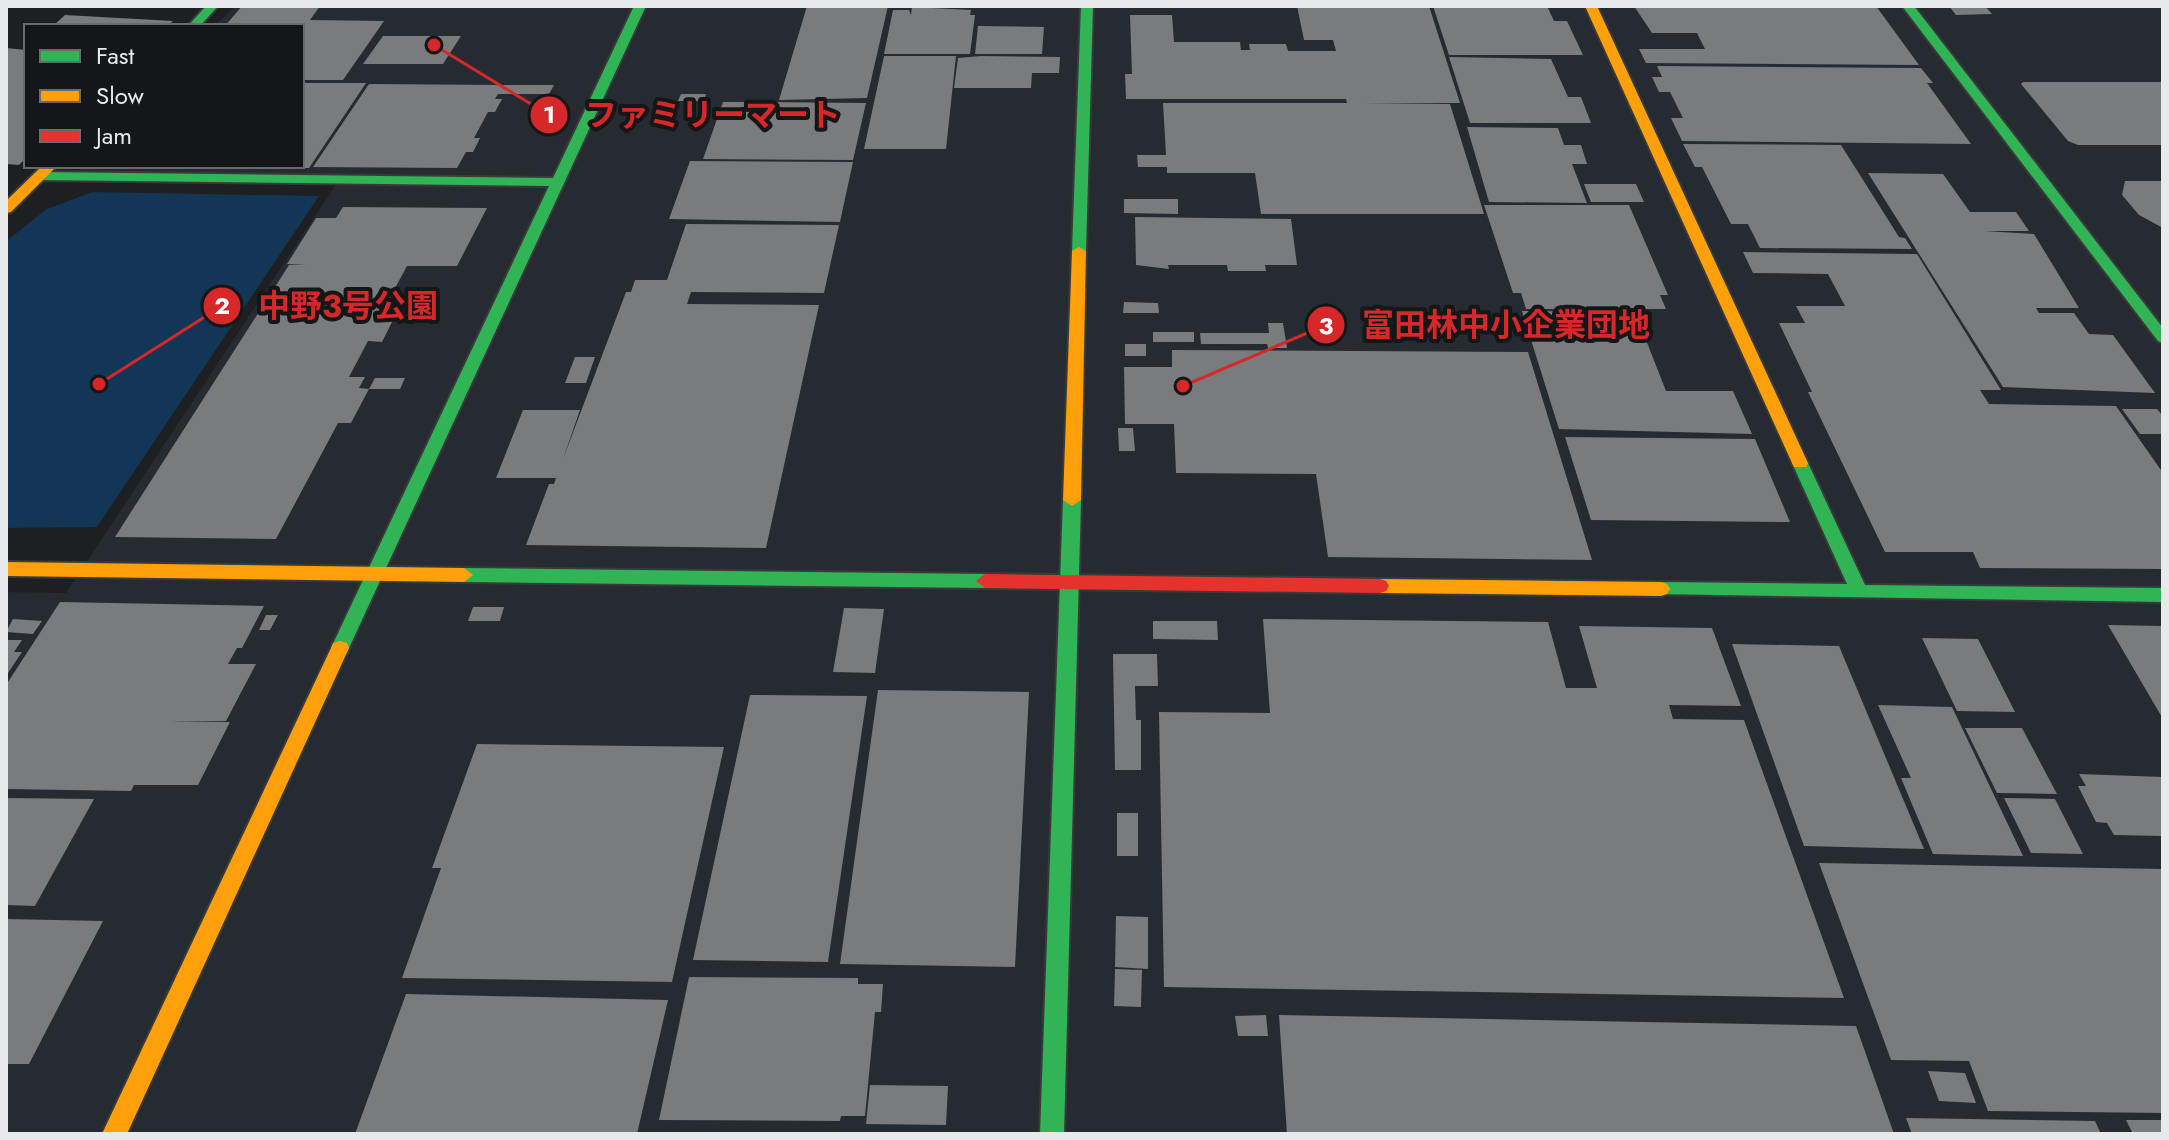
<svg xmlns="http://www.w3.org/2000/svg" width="2169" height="1140" font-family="Jost,'Noto Sans JP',sans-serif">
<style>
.built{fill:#252b31}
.green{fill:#133556}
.building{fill:#797b7c}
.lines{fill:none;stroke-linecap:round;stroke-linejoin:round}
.fast-casing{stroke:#383a3b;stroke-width:4}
.slow-casing{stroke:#383a3b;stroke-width:4}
.jam-casing{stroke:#383a3b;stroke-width:4}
.fast{fill:#30b455;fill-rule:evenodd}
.slow{fill:#ff9f0a;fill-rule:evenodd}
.jam{fill:#e5322d;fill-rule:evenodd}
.leader{fill:none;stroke:#d62828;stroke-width:3}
.callout-dot{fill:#d62828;stroke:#141618;stroke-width:3}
.mark-label{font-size:24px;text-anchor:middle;font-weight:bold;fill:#fff}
.callout-label{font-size:32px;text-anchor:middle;font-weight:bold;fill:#d62828;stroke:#141618;stroke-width:8;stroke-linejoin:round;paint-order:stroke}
</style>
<rect width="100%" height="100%" fill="#1e1f21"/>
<polygon class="built" points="236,6 2163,6 2163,1134 6,1134 6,592 66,593 339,180 77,173 84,166 302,166 302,26 214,26"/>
<polygon class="green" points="93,192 319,196 97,527 6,528 6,241 47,209"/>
<g class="building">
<polygon points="242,6 320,6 310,20 384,21 343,80 302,80 304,28 225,26"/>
<polygon points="807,6 888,6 867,98 779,100"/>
<polygon points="1297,6 1429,6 1460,103 1364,103 1450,104 1484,214 1261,214 1255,173 1167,173 1167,167 1138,167 1137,155 1166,155 1163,103 1347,103 1346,99 1126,99 1125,74 1132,74 1130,15 1172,15 1174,42 1240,42 1241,50 1250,50 1249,44 1286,44 1288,51 1336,51 1333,40 1304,40"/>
<polygon points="1433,6 1547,6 1554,21 1567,21 1583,55 1449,55"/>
<polygon points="1634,6 1876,6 1919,65 1646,63 1639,49 1705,49 1697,33 1652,33"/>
<polygon points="1949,6 1985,6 1992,14 1956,15"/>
<polygon points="912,7 971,10 970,15 975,15 970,54 884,54 893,10 909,10 911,15"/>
<polygon points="65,15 173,21 168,26 53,26"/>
<polygon points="978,26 1044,27 1042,54 975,54"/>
<polygon points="383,36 461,36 443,64 363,64"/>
<polygon points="6,48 26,50 26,158 19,165 6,164"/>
<polygon points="884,56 956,56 946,149 864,149"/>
<polygon points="981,56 1060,57 1059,73 1032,73 1031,88 954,88 958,58"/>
<polygon points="1449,57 1551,59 1568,97 1581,97 1591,123 1470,123"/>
<polygon points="1657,66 1921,68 1933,83 1927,83 1971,144 1682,141 1671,118 1683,118 1670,92 1659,92 1652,77 1662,77"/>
<polygon points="2023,82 2163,82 2163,145 2078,145 2068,141 2021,84"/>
<polygon points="302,83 366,83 309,168 302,168"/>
<polygon points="369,84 503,85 554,85 549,94 498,94 495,99 502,99 495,112 488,112 474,138 480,138 473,152 466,152 457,168 313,167"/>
<polygon points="681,94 706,94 704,101 678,101"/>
<polygon points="723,102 759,102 866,103 853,160 703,159"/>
<polygon points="1467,127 1558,128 1564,145 1581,145 1587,164 1572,164 1587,203 1489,202"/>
<polygon points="1683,144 1841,145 1899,237 1905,238 1912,249 1760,248 1748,224 1731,224 1702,167 1695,167"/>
<polygon points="690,161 853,162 840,222 669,219"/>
<polygon points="1868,173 1943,174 1970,212 2016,212 2029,231 1984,231 2034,234 2079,308 2036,308 2039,313 2074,313 2089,334 2113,335 2155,393 2003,387"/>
<polygon points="2125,181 2163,181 2163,228 2139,215 2122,195"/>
<polygon points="1584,184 1636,184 1644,202 1591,202"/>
<polygon points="1124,199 1178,199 1178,214 1124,213"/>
<polygon points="1484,205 1629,205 1668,295 1660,295 1666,309 1526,309 1521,293 1513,293"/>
<polygon points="343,207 487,208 457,266 407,266 380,316 395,316 382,342 368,341 349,377 365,377 359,388 369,389 351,423 338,423 276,539 115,537 289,265 306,265 287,264 316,218 336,218"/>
<polygon points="1135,217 1291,219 1297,265 1265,265 1266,271 1228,271 1227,265 1168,265 1169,269 1136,265"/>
<polygon points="686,224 839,225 824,293 691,292 687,304 819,305 766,548 526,545 549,484 554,484 556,478 496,478 523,410 580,410 563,459 626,292 631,292 635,280 667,280"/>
<polygon points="1743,252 1917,254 2001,390 1980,390 1989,404 2116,406 2163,473 2163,569 1980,568 1973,552 1885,552 1808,392 1812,392 1779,323 1805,323 1796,306 1845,306 1828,274 1753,273"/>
<polygon points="1124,302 1158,303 1159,313 1123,313"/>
<polygon points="1522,311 1635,312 1666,391 1733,391 1752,434 1559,429"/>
<polygon points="1268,323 1283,323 1287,348 1268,348 1267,344 1201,344 1200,333 1269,333"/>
<rect x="1153" y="332" width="41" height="10"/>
<rect x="1125" y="344" width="21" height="12"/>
<polygon points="1172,350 1528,352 1592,560 1328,557 1316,474 1176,473 1174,424 1125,424 1124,367 1172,367"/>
<polygon points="575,357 595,357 586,383 565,383"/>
<polygon points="375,378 405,378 400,389 369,389"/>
<polygon points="2122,409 2157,409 2163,416 2163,434 2140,434"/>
<polygon points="1118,428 1133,428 1135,451 1119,451"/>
<polygon points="1565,437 1755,439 1790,522 1591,520"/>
<polygon points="60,602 264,606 242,648 237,648 228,664 256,664 226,721 169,721 230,722 198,785 134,785 131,791 6,789 6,685"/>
<polygon points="473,607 504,607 500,621 468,621"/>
<polygon points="844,608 884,609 875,673 833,672"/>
<polygon points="266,615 278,615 270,630 259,630"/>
<polygon points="13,619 42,621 33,634 6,632"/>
<polygon points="1263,619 1548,622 1566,688 1597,688 1579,626 1712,628 1741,706 1669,705 1673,719 1744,720 1844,998 1164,987 1159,712 1270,713"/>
<polygon points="1153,621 1217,621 1218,640 1153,639"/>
<polygon points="2108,625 2163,626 2163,719"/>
<polygon points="1922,638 1978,639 2015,712 1957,711"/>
<polygon points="6,640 22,640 14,652 22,652 6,676"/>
<polygon points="1732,644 1839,646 1924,849 1804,846"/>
<polygon points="1113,654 1157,654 1158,686 1135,686 1136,720 1141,720 1141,770 1115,770"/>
<polygon points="878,690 1029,692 1015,967 840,964"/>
<polygon points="750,695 867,696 828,962 693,960"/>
<polygon points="1878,705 1952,707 2023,856 1933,854 1901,778 1911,778"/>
<polygon points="1965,728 2022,728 2057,794 1997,793"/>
<polygon points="477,744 724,747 672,982 402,978 441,868 432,868"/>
<polygon points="2079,774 2163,777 2163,836 2114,835 2107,823 2096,822 2078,786 2086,786"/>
<polygon points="6,798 94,799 35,906 6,905"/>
<polygon points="2004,798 2055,799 2083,854 2031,853"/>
<rect x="1117" y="813" width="21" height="43"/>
<polygon points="1819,863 2163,869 2163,1113 1988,1111 1969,1061 1891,1060"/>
<polygon points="1116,916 1148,917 1148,969 1115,967"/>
<polygon points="6,919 103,921 29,1064 6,1064"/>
<polygon points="1115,969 1142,970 1141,1007 1114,1006"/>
<polygon points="689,977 858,978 858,984 883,984 881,1012 875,1012 865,1116 841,1116 840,1121 659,1120"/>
<polygon points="406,994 668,1000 637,1134 355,1134"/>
<polygon points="1266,1015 1268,1036 1238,1036 1235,1016"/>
<polygon points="1279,1015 1856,1026 1894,1134 1287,1134"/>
<polygon points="1928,1071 1965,1073 1976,1103 1939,1101"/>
<polygon points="870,1085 948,1086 946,1125 866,1124"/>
<polygon points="1906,1118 2095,1121 2101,1134 1912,1134"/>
<polygon points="2126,1120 2163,1120 2163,1134 2133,1134"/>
</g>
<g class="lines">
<defs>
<g id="fast">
<polygon points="206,6 218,6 200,26 188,26"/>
<polygon points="634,6 646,6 349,648 347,653 333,653 331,648 549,186 39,180 32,176 39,172 553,178"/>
<polygon points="1081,6 1093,6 1086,251 1079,255 1072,251"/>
<polygon points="1902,6 1914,6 2163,328 2163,343 2158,341"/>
<polygon points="1800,457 1808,463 1865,585 2163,588 2163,602 1655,594 1652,589 1655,584 1661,582 1847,584 1792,463"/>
<polygon points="1072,494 1081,500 1064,1134 1040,1134 1063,500"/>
<polygon points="464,568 985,574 994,581 985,588 464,582 455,575"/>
</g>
<g id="slow">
<polygon points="1585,6 1597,6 1808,463 1806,467 1794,467 1792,463"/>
<polygon points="42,166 57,166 11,212 6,213 6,201"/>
<polygon points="1079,247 1086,251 1081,500 1072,506 1063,500 1072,251"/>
<polygon points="6,562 464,568 473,575 464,582 6,576"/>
<polygon points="1380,579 1661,582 1667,584 1670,589 1667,594 1661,596 1380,593 1374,591 1371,586 1374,581"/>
<polygon points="340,641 347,643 349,648 127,1134 102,1134 331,648 333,643"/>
</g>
<polygon id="jam" points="985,574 1380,579 1386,581 1389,586 1386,591 1380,593 985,588 976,581"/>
</defs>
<use href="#fast" class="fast-casing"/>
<use href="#slow" class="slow-casing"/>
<use href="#jam" class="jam-casing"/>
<use href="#fast" class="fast"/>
<use href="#slow" class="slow"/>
<use href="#jam" class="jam"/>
</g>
<path class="leader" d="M434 45L549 115M99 384L222 306M1183 386L1326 325"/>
<g class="callout-dot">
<circle cx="434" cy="45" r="8"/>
<circle cx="99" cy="384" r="8"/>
<circle cx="1183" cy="386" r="8"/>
<circle cx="549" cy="115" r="20"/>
<circle cx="222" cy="306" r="20"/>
<circle cx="1326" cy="325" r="20"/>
</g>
<g class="mark-label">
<text x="549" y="123">1</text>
<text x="222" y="314">2</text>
<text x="1326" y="334">3</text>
</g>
<g class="callout-label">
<text x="713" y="126">ファミリーマート</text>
<text x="348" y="317">中野3号公園</text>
<text x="1506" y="336">富田林中小企業団地</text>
</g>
<rect width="2169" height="1140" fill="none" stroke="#e7e9ea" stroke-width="16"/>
<rect x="24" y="24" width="280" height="144" fill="#141618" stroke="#686a6c" stroke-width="2"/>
<rect x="40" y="50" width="40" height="12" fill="#30b455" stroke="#686a6c" stroke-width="2"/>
<text x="96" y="64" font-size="24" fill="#e7e9ea">Fast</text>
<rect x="40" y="90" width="40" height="12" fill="#ff9f0a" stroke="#686a6c" stroke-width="2"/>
<text x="96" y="104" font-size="24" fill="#e7e9ea">Slow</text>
<rect x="40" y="130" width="40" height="12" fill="#e5322d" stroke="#686a6c" stroke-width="2"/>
<text x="96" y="144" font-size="24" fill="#e7e9ea">Jam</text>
</svg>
